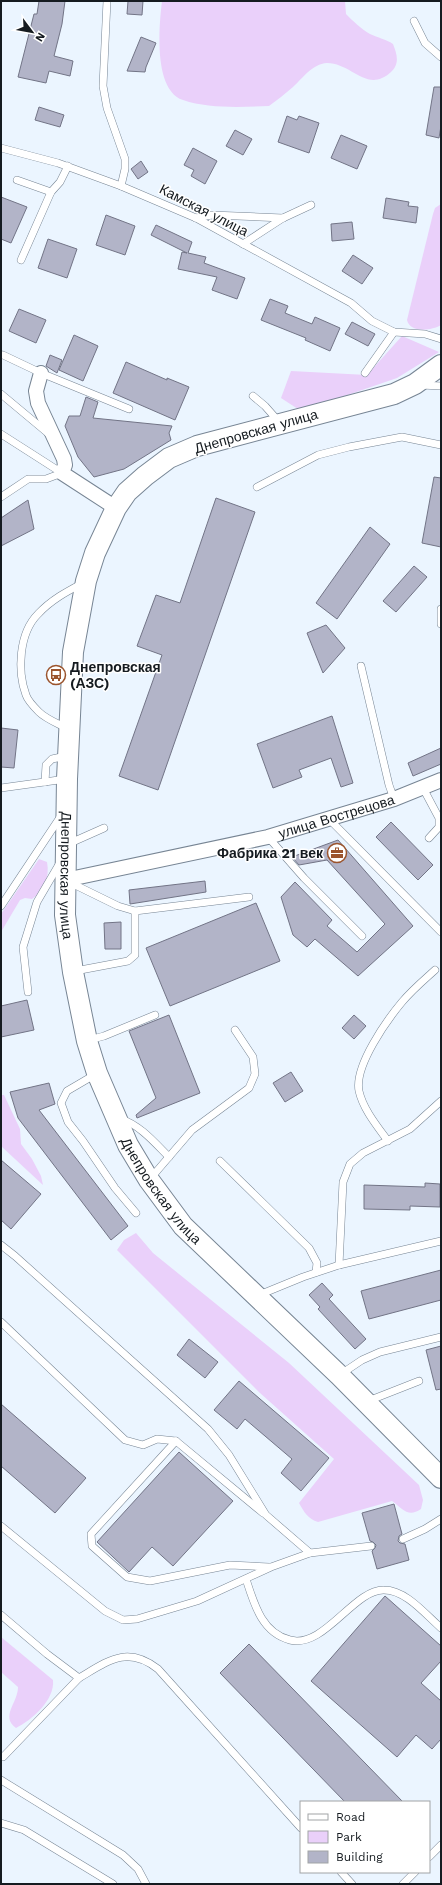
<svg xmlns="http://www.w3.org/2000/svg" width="442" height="1885" font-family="'Work Sans',sans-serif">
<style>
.green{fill:#ead0fa}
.building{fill:#b2b4c8;stroke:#727486}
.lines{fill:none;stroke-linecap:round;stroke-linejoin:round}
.lane-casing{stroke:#778594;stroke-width:8}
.street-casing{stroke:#778594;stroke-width:16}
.secondary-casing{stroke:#778594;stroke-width:22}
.lane{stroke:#fff;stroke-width:7}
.street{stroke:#fff;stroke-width:14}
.secondary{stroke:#fff;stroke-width:20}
.labels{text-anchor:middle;stroke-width:3;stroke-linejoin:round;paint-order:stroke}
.street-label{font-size:14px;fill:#151b20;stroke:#fff}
.poi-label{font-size:14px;font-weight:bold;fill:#151b20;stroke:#fff;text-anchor:start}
</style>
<rect width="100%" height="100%" fill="#ebf5ff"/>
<g class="green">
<path d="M162,1H345L346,14C353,21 361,29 370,34C378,38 386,39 393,44C397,54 400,64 391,72C367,94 352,63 327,63C312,64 303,78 293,87C285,94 277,100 269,106C242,107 209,109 183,100C153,90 159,26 162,1Z"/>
<path d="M441,204V325C431,331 410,333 407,320L433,214L435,208Z"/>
<polygon points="402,336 439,352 397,378 301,411 281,398 291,371 367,375"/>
<path d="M39,859L47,862C50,877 44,891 32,899L25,898L20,900L1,932V914Z"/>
<polygon points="1,1095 4,1095 20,1129 21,1144 32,1159 41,1176 43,1185 1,1146"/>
<path d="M136,1233L153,1253L289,1363L419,1485L423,1500L421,1509C408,1518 403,1509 392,1501L318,1522C308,1519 304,1512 299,1503L334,1459L260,1393L117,1250L124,1240Z"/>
<path d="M1,1637L53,1680C55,1700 32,1720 16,1728C0,1716 18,1703 18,1687L1,1672Z"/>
</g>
<g class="building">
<polygon points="39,1 65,1 62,24 54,56 73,61 70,76 49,71 46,83 18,77 34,14 37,14"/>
<polygon points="128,1 143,1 142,15 127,14"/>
<polygon points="141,37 156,43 146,67 145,72 127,71"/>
<polygon points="434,87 441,87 441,126 439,138 426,135"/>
<polygon points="39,107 64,115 60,127 35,120"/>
<polygon points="287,116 297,120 299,116 319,123 309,153 278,142"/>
<polygon points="235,130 252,139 243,155 226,146"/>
<polygon points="341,135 367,146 357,169 331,158"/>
<polygon points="193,148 217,161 205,184 191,176 194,170 184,165"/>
<polygon points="141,161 148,172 138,179 131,169"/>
<polygon points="1,197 27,207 11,243 1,239"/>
<polygon points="386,198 409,202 408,206 418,207 416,223 383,218"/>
<polygon points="106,215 135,226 125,255 96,245"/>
<polygon points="352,222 354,239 332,241 331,224"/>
<polygon points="156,225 192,242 188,253 206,257 204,263 245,278 237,299 212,290 217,277 178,269 182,252 187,253 151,235"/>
<polygon points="48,239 77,249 67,278 38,268"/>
<polygon points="353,255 373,268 362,284 342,271"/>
<polygon points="270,299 288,306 285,313 312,324 315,317 340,328 330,351 305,340 306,338 261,320"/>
<polygon points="19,309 46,320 36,343 9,331"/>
<polygon points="352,322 375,334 368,346 345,334"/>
<polygon points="74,335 98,346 83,381 59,370"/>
<polygon points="50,355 62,360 57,373 46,366"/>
<polygon points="126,362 167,380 167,378 189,387 175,420 113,393"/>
<polygon points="86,397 98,402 93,418 172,426 169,433 171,440 124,469 94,477 78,457 65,426 69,416 80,416"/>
<polygon points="434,477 441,478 441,547 422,543"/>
<polygon points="216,498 255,512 158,790 119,776 162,655 137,646 156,595 180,603"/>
<polygon points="28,500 34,529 1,546 1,518"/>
<polygon points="370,527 390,544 337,619 316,603"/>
<polygon points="414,566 427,577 396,612 383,601"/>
<polygon points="326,625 345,648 323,673 307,633"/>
<polygon points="332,716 353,783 341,787 331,758 299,770 302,777 273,788 257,744"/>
<polygon points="1,728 18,730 14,768 1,767"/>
<polygon points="441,748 441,764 413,776 408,763"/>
<polygon points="391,822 433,865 418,880 376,837"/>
<polygon points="338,840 413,926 358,976 315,939 307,947 293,935 281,897 295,882 332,920 327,926 357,952 385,924 327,860 299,865 292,857"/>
<polygon points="205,881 206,892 130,904 129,890"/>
<polygon points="256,903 280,961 170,1006 146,948"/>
<polygon points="121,922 121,949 105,949 104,923"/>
<polygon points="27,1000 34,1030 1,1037 1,1006"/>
<polygon points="169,1015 200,1093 137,1118 136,1115 156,1098 129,1031"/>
<polygon points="354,1015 366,1026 354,1039 342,1028"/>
<polygon points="291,1072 303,1091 285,1102 273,1083"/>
<polygon points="49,1083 55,1104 39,1110 128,1226 111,1240 18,1118 10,1092"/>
<polygon points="1,1160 41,1194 11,1229 1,1220"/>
<polygon points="425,1183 440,1184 440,1207 410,1206 410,1210 364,1209 364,1185 425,1187"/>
<polygon points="441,1270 441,1300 369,1319 361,1291"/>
<polygon points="322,1283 333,1295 329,1299 366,1339 355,1349 318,1309 320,1307 309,1295"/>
<polygon points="189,1339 218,1362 205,1378 177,1355"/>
<polygon points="441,1346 441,1389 436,1390 426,1350"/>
<polygon points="239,1381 329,1458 301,1491 281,1473 292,1459 245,1419 237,1429 214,1410"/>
<polygon points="1,1404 86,1478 55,1513 1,1466"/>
<polygon points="179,1452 233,1501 173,1566 152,1547 129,1572 97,1542"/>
<polygon points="394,1504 402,1534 399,1536 398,1541 400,1543 405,1544 409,1560 377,1569 372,1551 375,1548 376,1545 373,1542 370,1541 362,1513"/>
<polygon points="385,1596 441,1646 441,1661 421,1683 441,1701 441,1739 432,1749 416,1735 397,1757 311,1681"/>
<polygon points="249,1644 291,1687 403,1802 345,1802 220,1673"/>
</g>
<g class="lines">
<defs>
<g id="lane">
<polyline points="107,1 103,86 107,108 125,159 125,169 121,186 196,218 351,303 372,321 394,332 425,334 441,339"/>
<polyline points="414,21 425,43 441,57"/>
<polyline points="1,148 58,163 121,186"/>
<polyline points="17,180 51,192"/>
<polyline points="196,218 212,215 283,218"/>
<polyline points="243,244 283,218 311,205"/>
<polyline points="21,260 51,192 60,182 68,166"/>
<polyline points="3,355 41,373 129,409"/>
<polyline points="365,373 394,332"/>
<polyline points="421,385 441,386"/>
<polyline points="1,394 49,434"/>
<polyline points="253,396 265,406 280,423"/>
<polyline points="1,434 62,473"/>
<polyline points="257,487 318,455 349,447 402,437 441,445"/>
<polyline points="1,497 28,479 46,479 62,473"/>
<polyline points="441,609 441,624"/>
<polyline points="361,666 389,785 394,799"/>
<path d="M68,729C59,724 46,719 39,712C35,708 28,701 26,695C17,671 19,633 38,614C51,600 66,592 83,583"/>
<polyline points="45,782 46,765 52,759 66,756"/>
<polyline points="1,788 66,779"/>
<polyline points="423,788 439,818 439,827 429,838"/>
<polyline points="328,818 441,932"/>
<polyline points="268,837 304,878 362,936"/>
<polyline points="68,844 104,828"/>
<polyline points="67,881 118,906 135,911 249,897"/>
<polyline points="1,906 61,816"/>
<polyline points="75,971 128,961 135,955 135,911"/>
<polyline points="28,992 23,947 37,902 61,861"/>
<polyline points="89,1040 104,1036 155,1015"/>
<polyline points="96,1074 67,1091 61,1103 68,1122 83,1141 115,1188 136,1213"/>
<path d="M121,1119C140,1125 155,1143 169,1157"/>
<path d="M388,1141C377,1126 363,1109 359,1091C354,1066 387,1020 402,1002C412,990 424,980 435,970"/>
<polyline points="220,1161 309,1248 317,1263 316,1272"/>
<polyline points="150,1179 192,1130 249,1088 255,1074 253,1057 235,1030"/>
<polyline points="1,1245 15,1256 208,1429 229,1455 266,1515 310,1553 371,1546"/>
<polyline points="339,1265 343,1182 350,1164 363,1153 410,1129 441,1101"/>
<polyline points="259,1295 303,1277 339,1265 441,1241"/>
<polyline points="1,1322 125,1440 143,1445 157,1439 176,1441 263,1513"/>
<polyline points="341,1374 362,1360 380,1352 441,1337"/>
<polyline points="368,1401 419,1381"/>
<polyline points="176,1441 91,1534 92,1546 127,1577 150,1581 230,1565 269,1567"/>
<polyline points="1,1526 105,1611 123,1620 137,1619 197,1601 271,1567 310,1553"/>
<polyline points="403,1539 425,1529 441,1519"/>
<path d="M246,1579C254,1604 262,1633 290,1640C324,1649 354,1589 384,1590C406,1590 425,1614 441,1628"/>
<path d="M1,1615L47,1654L79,1678C108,1661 127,1645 158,1669L301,1828"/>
<polyline points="1,1756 3,1757 79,1678"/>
<polyline points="1,1780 123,1855 138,1869 146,1884"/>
<polyline points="1,1823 24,1830 113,1884"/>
<polyline points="429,1857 441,1845"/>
<polyline points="341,1872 352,1884"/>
<polyline points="403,1884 415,1872"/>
</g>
<g id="street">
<polyline points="41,373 36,391 38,403 64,459 65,465 62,473 116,508"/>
<path id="s1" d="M65,880L268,837L394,799L441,780"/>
</g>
<g id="secondary">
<path id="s2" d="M441,365L415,384L394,394L197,446L169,458L145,476L127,492L116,508L95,553L86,581L73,652L67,779L65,915L73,972L87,1041L97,1073L128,1145L149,1180L183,1226L339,1375L441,1478"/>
</g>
</defs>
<use href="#lane" class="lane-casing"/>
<use href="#street" class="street-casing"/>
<use href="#secondary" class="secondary-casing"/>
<use href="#lane" class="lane"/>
<use href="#street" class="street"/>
<use href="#secondary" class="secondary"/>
</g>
<defs>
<symbol id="bus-ring" viewBox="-11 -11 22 22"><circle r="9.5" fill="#fff" stroke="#9b542d" stroke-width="1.5"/><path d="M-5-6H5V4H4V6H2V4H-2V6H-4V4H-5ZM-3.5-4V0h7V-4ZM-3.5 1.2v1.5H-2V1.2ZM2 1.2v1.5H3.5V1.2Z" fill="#9b542d"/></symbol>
<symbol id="office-ring" viewBox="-11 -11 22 22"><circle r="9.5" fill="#fff" stroke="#9b542d" stroke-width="1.5"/><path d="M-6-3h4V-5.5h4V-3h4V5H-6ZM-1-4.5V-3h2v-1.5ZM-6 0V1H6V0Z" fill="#9b542d"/></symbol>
</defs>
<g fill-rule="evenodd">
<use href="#bus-ring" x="45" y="664" width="22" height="22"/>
<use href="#office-ring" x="326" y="842" width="22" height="22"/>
</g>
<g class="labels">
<g class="street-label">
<text transform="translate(204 210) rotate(27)" y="5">Камская улица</text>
<text transform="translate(256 431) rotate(-16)" y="5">Днепровская улица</text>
<text dy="5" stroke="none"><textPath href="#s1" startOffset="279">улица Вострецова</textPath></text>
<text dy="5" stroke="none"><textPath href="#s2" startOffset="738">Днепровская улица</textPath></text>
<text dy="5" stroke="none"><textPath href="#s2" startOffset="1074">Днепровская улица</textPath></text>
</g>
<g class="poi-label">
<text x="70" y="672">Днепровская<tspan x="70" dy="16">(АЗС)</tspan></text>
<text x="323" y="858" text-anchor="end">Фабрика 21 век</text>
</g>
</g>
<rect width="442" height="1885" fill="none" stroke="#151b20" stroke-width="4"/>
<rect x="300" y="1801" width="130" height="72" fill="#ffffff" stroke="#a1a4a6"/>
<rect x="308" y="1814" width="20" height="6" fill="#ffffff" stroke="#a1a4a6"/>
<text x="336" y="1821" font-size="12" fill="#151b20">Road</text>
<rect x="308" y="1831" width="20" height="12" fill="#ead0fa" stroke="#a1a4a6"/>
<text x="336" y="1841" font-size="12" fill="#151b20">Park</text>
<rect x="308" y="1851" width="20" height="12" fill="#b2b4c8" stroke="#a1a4a6"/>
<text x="336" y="1861" font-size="12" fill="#151b20">Building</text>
<g transform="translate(32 32) rotate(122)" stroke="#ffffff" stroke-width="3" paint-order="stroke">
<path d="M0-3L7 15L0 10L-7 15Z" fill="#151b20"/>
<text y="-6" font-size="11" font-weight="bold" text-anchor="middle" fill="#151b20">N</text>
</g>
</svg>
